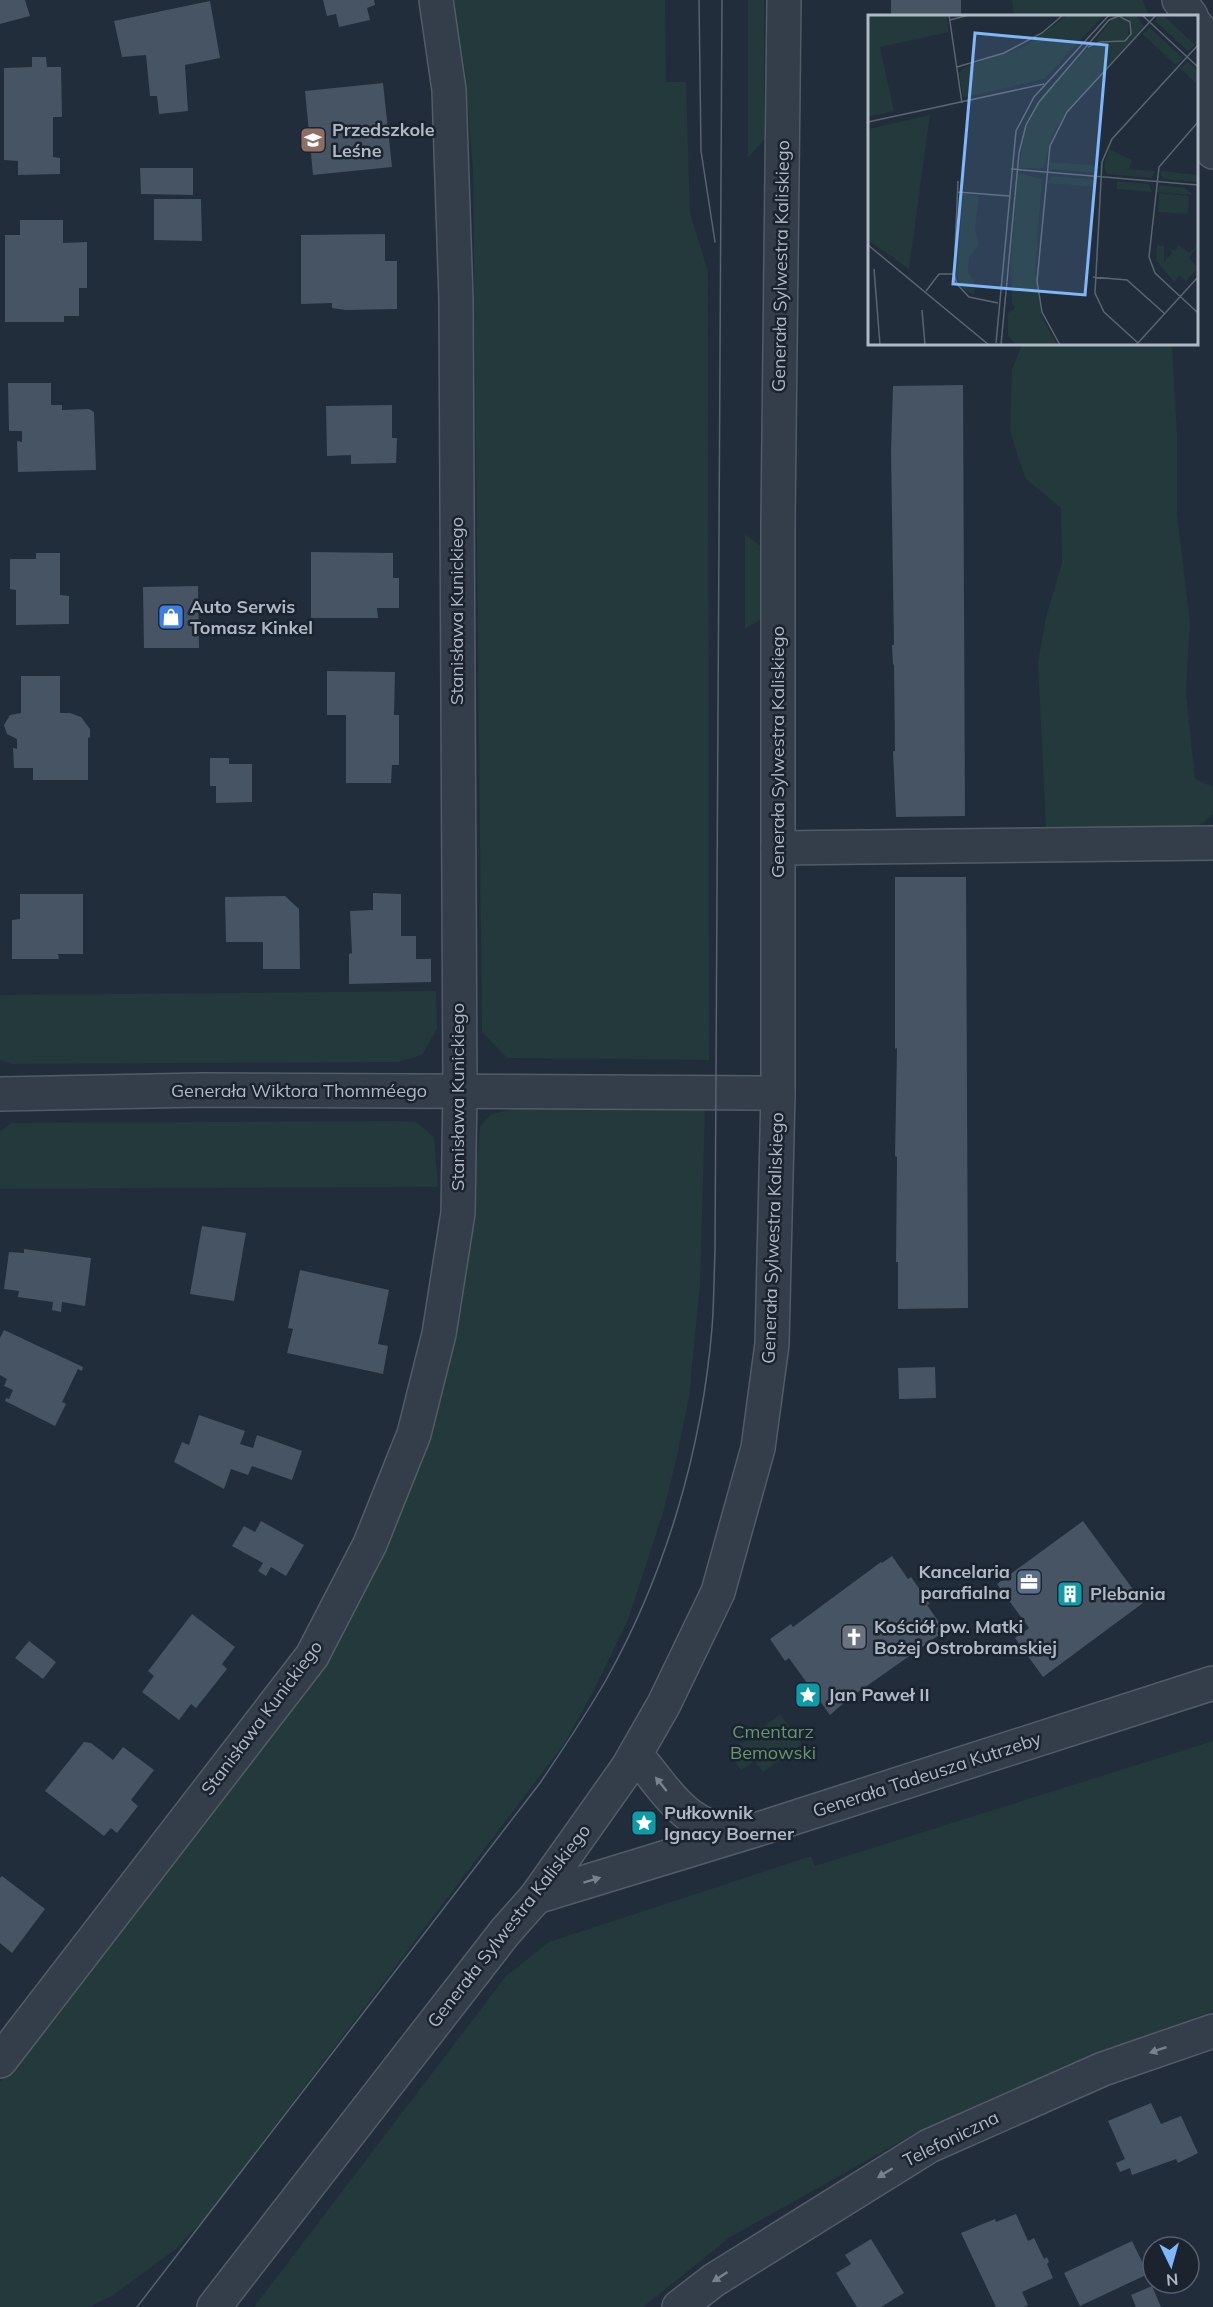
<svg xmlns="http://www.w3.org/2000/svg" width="1213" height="2307" font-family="Mulish,sans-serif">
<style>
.green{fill:#23393b}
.building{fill:#465463}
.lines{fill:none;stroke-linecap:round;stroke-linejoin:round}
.minor-casing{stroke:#525c67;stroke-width:36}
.minor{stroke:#343e4a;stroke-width:33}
.tram{stroke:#566371;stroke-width:1.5}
.oneway{fill:#78828e}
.labels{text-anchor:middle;stroke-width:5;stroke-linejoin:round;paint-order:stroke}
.poi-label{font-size:18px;font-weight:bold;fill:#afb9c6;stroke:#1a232e;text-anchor:start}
.street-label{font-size:18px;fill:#afb9c6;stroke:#1a232e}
.park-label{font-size:18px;fill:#66976e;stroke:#1a232e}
.inset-road{fill:none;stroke:#5a6572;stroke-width:1.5}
.view{fill:#80b6fa;fill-opacity:0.15;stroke:#80b6fa;stroke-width:3}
.inset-edge{fill:none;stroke:#afb9c6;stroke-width:3}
</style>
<rect width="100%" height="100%" fill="#212d3a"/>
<g class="green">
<polygon points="453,0 665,0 666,82 686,82 690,213 708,271 709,1060 507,1058 482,1032 473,172 465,71"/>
<polygon points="748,0 764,0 764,140 748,157"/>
<polygon points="1012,0 1143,0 1149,16 1014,16"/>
<polygon points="1022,344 1172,344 1177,433 1177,514 1190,622 1186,693 1195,779 1213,787 1213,814 1194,831 1046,828 1038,662 1046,617 1062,563 1061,508 1025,478 1010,431 1012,370"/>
<polygon points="745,534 760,546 761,619 745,629"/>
<polygon points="436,991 437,1029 422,1055 398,1062 12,1064 0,1060 0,995"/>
<polygon points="528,1106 705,1109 700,1285 689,1397 676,1461 663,1513 628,1620 592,1694 564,1744 206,2217 176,2249 113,2295 89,2307 0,2307 0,2082 324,1656 472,1215 480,1127 491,1114"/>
<polygon points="393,1121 416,1122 434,1137 438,1187 0,1189 0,1131 11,1123"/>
<polygon points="780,1714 802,1744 763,1772 755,1761 741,1770 728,1753"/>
<polygon points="1213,1741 1213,2011 1106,2051 921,2130 729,2238 643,2307 254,2307 506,1976 549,1942 811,1856 815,1866"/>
</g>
<g class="building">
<polygon points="0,0 25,0 30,16 0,24"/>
<polygon points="323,0 374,0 375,5 367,8 370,20 339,27 336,14 327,16"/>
<rect x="891" y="0" width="70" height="16"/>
<polygon points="210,1 220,58 185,65 188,111 159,114 157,96 150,96 146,55 122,57 114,21"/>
<polygon points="32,57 46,57 47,67 61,67 62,117 53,117 53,157 60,158 60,174 18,175 18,161 4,160 4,68 32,67"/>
<polygon points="383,83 392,167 313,175 305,91"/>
<polygon points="140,168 193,168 193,195 141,194"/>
<polygon points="154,199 201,199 202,241 154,240"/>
<polygon points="20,220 63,220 63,243 87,242 87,288 79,288 79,316 64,316 64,322 5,322 5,235 20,235"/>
<polygon points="385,234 385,261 397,261 397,309 346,310 332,308 332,303 301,304 301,235"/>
<polygon points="8,383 51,383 51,405 62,405 62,410 89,409 94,412 96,470 18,472 17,441 22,442 22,431 9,431"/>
<polygon points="963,385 965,816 896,817 893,751 895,751 894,664 893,665 892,645 894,645 891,451 893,386"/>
<polygon points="392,405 392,438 397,438 396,463 351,464 351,455 327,456 326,406"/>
<polygon points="311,552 393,553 393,578 399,578 399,608 377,608 378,618 311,618"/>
<polygon points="36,553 60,553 60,595 69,596 69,624 16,625 16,590 10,589 10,559 36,559"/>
<polygon points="198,586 199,648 144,648 143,587"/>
<polygon points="327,671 395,672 394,715 399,715 399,765 392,765 391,783 346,783 346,715 327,715"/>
<polygon points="21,676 60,676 60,713 70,713 81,717 90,729 90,737 88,738 88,780 33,780 33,768 14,768 13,748 17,749 17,739 7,734 4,725 10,715 21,713"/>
<polygon points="210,758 229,758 229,764 252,764 252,802 216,803 216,786 210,786"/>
<polygon points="895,877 966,877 968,1308 898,1309 898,1262 896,1262 897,1157 895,1156 897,1048 895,1049"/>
<polygon points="373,893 401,894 401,936 416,936 416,959 431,959 431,982 349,984 349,954 352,953 350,911 373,910"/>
<polygon points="20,894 83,894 83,954 58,954 59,959 12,959 12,920 20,919"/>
<polygon points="285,896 299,909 300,969 263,969 263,942 226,942 225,897"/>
<polygon points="202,1226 246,1233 234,1301 190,1294"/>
<polygon points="24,1249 91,1258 85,1306 62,1302 61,1312 52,1310 53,1302 18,1297 19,1291 4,1289 9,1252 24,1253"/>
<polygon points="300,1270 389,1290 378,1344 388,1346 383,1374 287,1353 293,1329 288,1328"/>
<polygon points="4,1330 83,1367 82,1371 78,1369 62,1402 66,1404 55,1426 5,1401 6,1398 9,1399 13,1390 4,1386 7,1379 0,1375 0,1338"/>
<polygon points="935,1367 936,1398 899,1399 898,1368"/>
<polygon points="199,1415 245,1431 240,1444 253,1448 257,1435 302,1451 292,1480 252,1466 248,1475 231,1469 224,1489 174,1462 182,1442 189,1445"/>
<polygon points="261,1521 304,1545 286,1576 271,1567 266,1576 258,1571 263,1563 232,1546 244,1526 255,1532"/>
<polygon points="1083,1521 1143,1603 1043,1677 1015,1638 1029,1628 997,1584"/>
<polygon points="892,1556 908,1579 911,1577 930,1604 927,1605 943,1628 937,1633 939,1635 847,1700 830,1715 789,1658 785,1661 770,1639 791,1624 793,1627 881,1562 882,1563"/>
<polygon points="192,1614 235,1647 222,1664 227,1669 196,1708 191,1704 179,1720 142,1692 154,1676 148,1671"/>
<polygon points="29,1641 56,1662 43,1679 15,1658"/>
<polygon points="84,1742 91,1743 113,1760 123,1747 154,1770 131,1800 138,1806 117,1833 111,1828 104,1836 45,1791"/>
<polygon points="2,1876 45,1909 12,1953 0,1943 0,1878"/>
<polygon points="1151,2103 1161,2124 1181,2116 1198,2153 1178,2163 1176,2159 1132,2175 1130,2168 1120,2172 1116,2163 1125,2159 1108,2121"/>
<polygon points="1016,2214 1028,2241 1034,2238 1044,2259 1047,2257 1049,2262 1047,2264 1053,2278 1022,2292 1028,2305 1024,2307 996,2307 961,2233 995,2219 996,2222"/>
<polygon points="871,2239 904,2293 881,2307 857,2307 836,2273 851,2264 845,2255"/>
<polygon points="1132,2241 1148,2274 1080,2306 1064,2273"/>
<polygon points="1152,2286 1161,2307 1136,2307 1131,2295"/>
</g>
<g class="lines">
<defs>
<g id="minor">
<polyline points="1179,0 1191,16"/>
<polyline points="1196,25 1200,30 1210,87 1213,87"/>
<polyline points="1210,87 1213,152"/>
<polyline points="778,848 1213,843"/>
<polyline points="0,1094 202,1090 778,1093"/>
<path d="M636,1755C667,1790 688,1835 742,1830"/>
<polyline points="536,1897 765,1827 1213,1683"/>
<polyline points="0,2061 312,1656 370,1544 414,1434 439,1334 458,1213 460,1091 456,299 449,90 436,0"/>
<polyline points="214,2307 505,1932 536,1897 628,1767 664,1704 718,1592 758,1448 772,1344 778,1093 778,522 784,0"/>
<polyline points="679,2307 714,2280 929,2146 1103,2069 1213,2031"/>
</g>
</defs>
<use href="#minor" class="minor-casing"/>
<use href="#minor" class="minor"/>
<g class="tram">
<polyline points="699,0 701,151 715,242"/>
<path d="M137,2307L540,1783C563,1749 586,1715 606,1680C666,1573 702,1449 712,1328C714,1302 714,1276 715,1250L722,0"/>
</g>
</g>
<defs><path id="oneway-solid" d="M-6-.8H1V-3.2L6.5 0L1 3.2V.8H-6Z" transform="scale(1.5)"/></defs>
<g class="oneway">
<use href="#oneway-solid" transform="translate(661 1784) rotate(-129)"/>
<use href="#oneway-solid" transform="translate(592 1880) rotate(-17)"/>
<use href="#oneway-solid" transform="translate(1158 2050) rotate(161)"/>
<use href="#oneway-solid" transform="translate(885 2173) rotate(148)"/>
<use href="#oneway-solid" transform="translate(720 2277) rotate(147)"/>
</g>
<defs>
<symbol id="school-square" viewBox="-11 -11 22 22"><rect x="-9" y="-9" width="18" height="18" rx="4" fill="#8d6e63" stroke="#1a232e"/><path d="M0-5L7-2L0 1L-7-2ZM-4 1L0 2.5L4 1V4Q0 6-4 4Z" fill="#fff"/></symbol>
<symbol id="shop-square" viewBox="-11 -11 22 22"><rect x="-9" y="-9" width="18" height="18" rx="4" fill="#3f7fe0" stroke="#1a232e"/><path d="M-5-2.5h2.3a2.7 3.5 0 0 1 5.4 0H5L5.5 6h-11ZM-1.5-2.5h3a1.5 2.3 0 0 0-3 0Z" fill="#fff"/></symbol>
<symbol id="office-square" viewBox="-11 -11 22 22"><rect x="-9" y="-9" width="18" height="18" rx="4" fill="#5c6f8a" stroke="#1a232e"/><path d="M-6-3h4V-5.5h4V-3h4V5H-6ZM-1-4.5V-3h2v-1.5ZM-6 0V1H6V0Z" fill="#fff"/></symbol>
<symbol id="building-square" viewBox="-11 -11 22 22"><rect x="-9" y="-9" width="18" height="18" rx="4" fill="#0f9aa8" stroke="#1a232e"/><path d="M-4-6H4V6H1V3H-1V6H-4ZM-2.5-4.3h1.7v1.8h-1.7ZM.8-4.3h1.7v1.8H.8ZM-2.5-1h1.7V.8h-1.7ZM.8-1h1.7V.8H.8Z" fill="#fff"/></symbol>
<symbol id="church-square" viewBox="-11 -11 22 22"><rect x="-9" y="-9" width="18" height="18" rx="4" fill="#6b7280" stroke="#1a232e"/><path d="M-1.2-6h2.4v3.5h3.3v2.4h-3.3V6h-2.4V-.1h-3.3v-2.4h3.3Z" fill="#fff"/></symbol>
<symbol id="sight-square" viewBox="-11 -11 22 22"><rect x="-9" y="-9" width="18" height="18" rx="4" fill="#0f9aa8" stroke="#1a232e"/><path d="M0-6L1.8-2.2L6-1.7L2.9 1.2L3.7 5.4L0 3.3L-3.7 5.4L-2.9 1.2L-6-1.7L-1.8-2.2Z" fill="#fff"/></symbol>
</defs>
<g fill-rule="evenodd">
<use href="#school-square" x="298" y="125" width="30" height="30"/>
<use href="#shop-square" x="156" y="602" width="30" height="30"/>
<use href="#office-square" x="1014" y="1567" width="30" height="30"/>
<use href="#building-square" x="1055" y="1579" width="30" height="30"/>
<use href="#church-square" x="839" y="1622" width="30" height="30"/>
<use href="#sight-square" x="793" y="1680" width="30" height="30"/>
<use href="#sight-square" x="629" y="1808" width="30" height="30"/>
</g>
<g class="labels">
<g class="poi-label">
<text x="332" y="136">Przedszkole<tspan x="332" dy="21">Leśne</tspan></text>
<text x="190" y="613">Auto Serwis<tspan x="190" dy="21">Tomasz Kinkel</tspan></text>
<text x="1010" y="1578" text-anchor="end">Kancelaria<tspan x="1010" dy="21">parafialna</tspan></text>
<text x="1090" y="1600">Plebania</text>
<text x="874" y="1633">Kościół pw. Matki<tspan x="874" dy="21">Bożej Ostrobramskiej</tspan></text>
<text x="828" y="1701">Jan Paweł II</text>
<text x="664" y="1819">Pułkownik<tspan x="664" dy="21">Ignacy Boerner</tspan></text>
</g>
<g class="street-label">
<text transform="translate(781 266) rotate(-89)" y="6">Generała Sylwestra Kaliskiego</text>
<text transform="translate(457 611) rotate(-90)" y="6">Stanisława Kunickiego</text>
<text transform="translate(778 752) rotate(-90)" y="6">Generała Sylwestra Kaliskiego</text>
<text x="299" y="1097">Generała Wiktora Thomméego</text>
<text transform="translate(458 1097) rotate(-90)" y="6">Stanisława Kunickiego</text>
<text transform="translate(773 1238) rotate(-88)" y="6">Generała Sylwestra Kaliskiego</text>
<text transform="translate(262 1718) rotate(-53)" y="6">Stanisława Kunickiego</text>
<text transform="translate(927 1775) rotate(-18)" y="6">Generała Tadeusza Kutrzeby</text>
<text transform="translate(509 1926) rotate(-52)" y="6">Generała Sylwestra Kaliskiego</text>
<text transform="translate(951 2139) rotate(-26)" y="6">Telefoniczna</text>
</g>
<g class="park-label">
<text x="773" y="1738">Cmentarz<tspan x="773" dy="21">Bemowski</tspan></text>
</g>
</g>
<g transform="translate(868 15)">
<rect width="330" height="330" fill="#212d3a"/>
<path d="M0,0H79L81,17L12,32L26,96L0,102ZM200,0H236L176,64L95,83L91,58L97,52L159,30ZM256,0H268L276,11L198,97L184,120L176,153H151L157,115L172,86L219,34L262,23L264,10ZM291,0H295L327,30L320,36L287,6ZM245,3H254L261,8L260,23L253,27L227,26ZM282,13L315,43L308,50L274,19ZM320,47L330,57V70L312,53ZM62,100L55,151L41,254L0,225V114ZM241,134L264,145L261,154L287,156L284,163L239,159L236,152ZM181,147L231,151L226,158L182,154ZM292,156L330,160V167L295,164ZM150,158L174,164L167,257L174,302L189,330H149L140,321V298L147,293L144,288L143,244ZM184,161L226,165L229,172L179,168ZM249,166L281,169L284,177L249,174ZM291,170L317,173L325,180L289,177ZM291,178L321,181L320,199L290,197ZM95,179L111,180L107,215L111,230L101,242L100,257L107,269L106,280L94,273L89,260ZM289,230L296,231V247L304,238L301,233L306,236L311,230L321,238L330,230L321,243L330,253L318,266L311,261L306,267L288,245Z" fill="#23393b"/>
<path class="inset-road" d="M81,0L94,88M274,0L330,52M82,5L101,0M89,52L136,38L174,18L195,0M0,107L176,69M330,107L291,152L281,242L287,258L330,298M143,154L330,170M90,177L141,181M0,230L121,330M6,254L12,330M86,259L90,166M225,262L259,265L297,299M58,276L71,259H86L89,269L101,282L130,288M54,295L57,330M128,328L148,116L166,82L241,0M270,328L236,297L227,278L234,147L244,124L330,30M269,329L330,262M133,330L151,138L158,110L171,87L241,5L251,1L262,7L263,19L257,26L232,27L220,32M192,330L174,297L169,266L182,131L199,97L288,0"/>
<path class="view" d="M107,18L239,30L217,280L85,269Z"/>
<rect width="330" height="330" class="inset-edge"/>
</g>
<g transform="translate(1171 2265) rotate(175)"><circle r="28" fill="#1a232e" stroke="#565f6b" stroke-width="1.5"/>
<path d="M0-4.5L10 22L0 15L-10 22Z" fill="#80b6fa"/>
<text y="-9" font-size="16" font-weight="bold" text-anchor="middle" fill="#afb9c6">N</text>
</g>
</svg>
